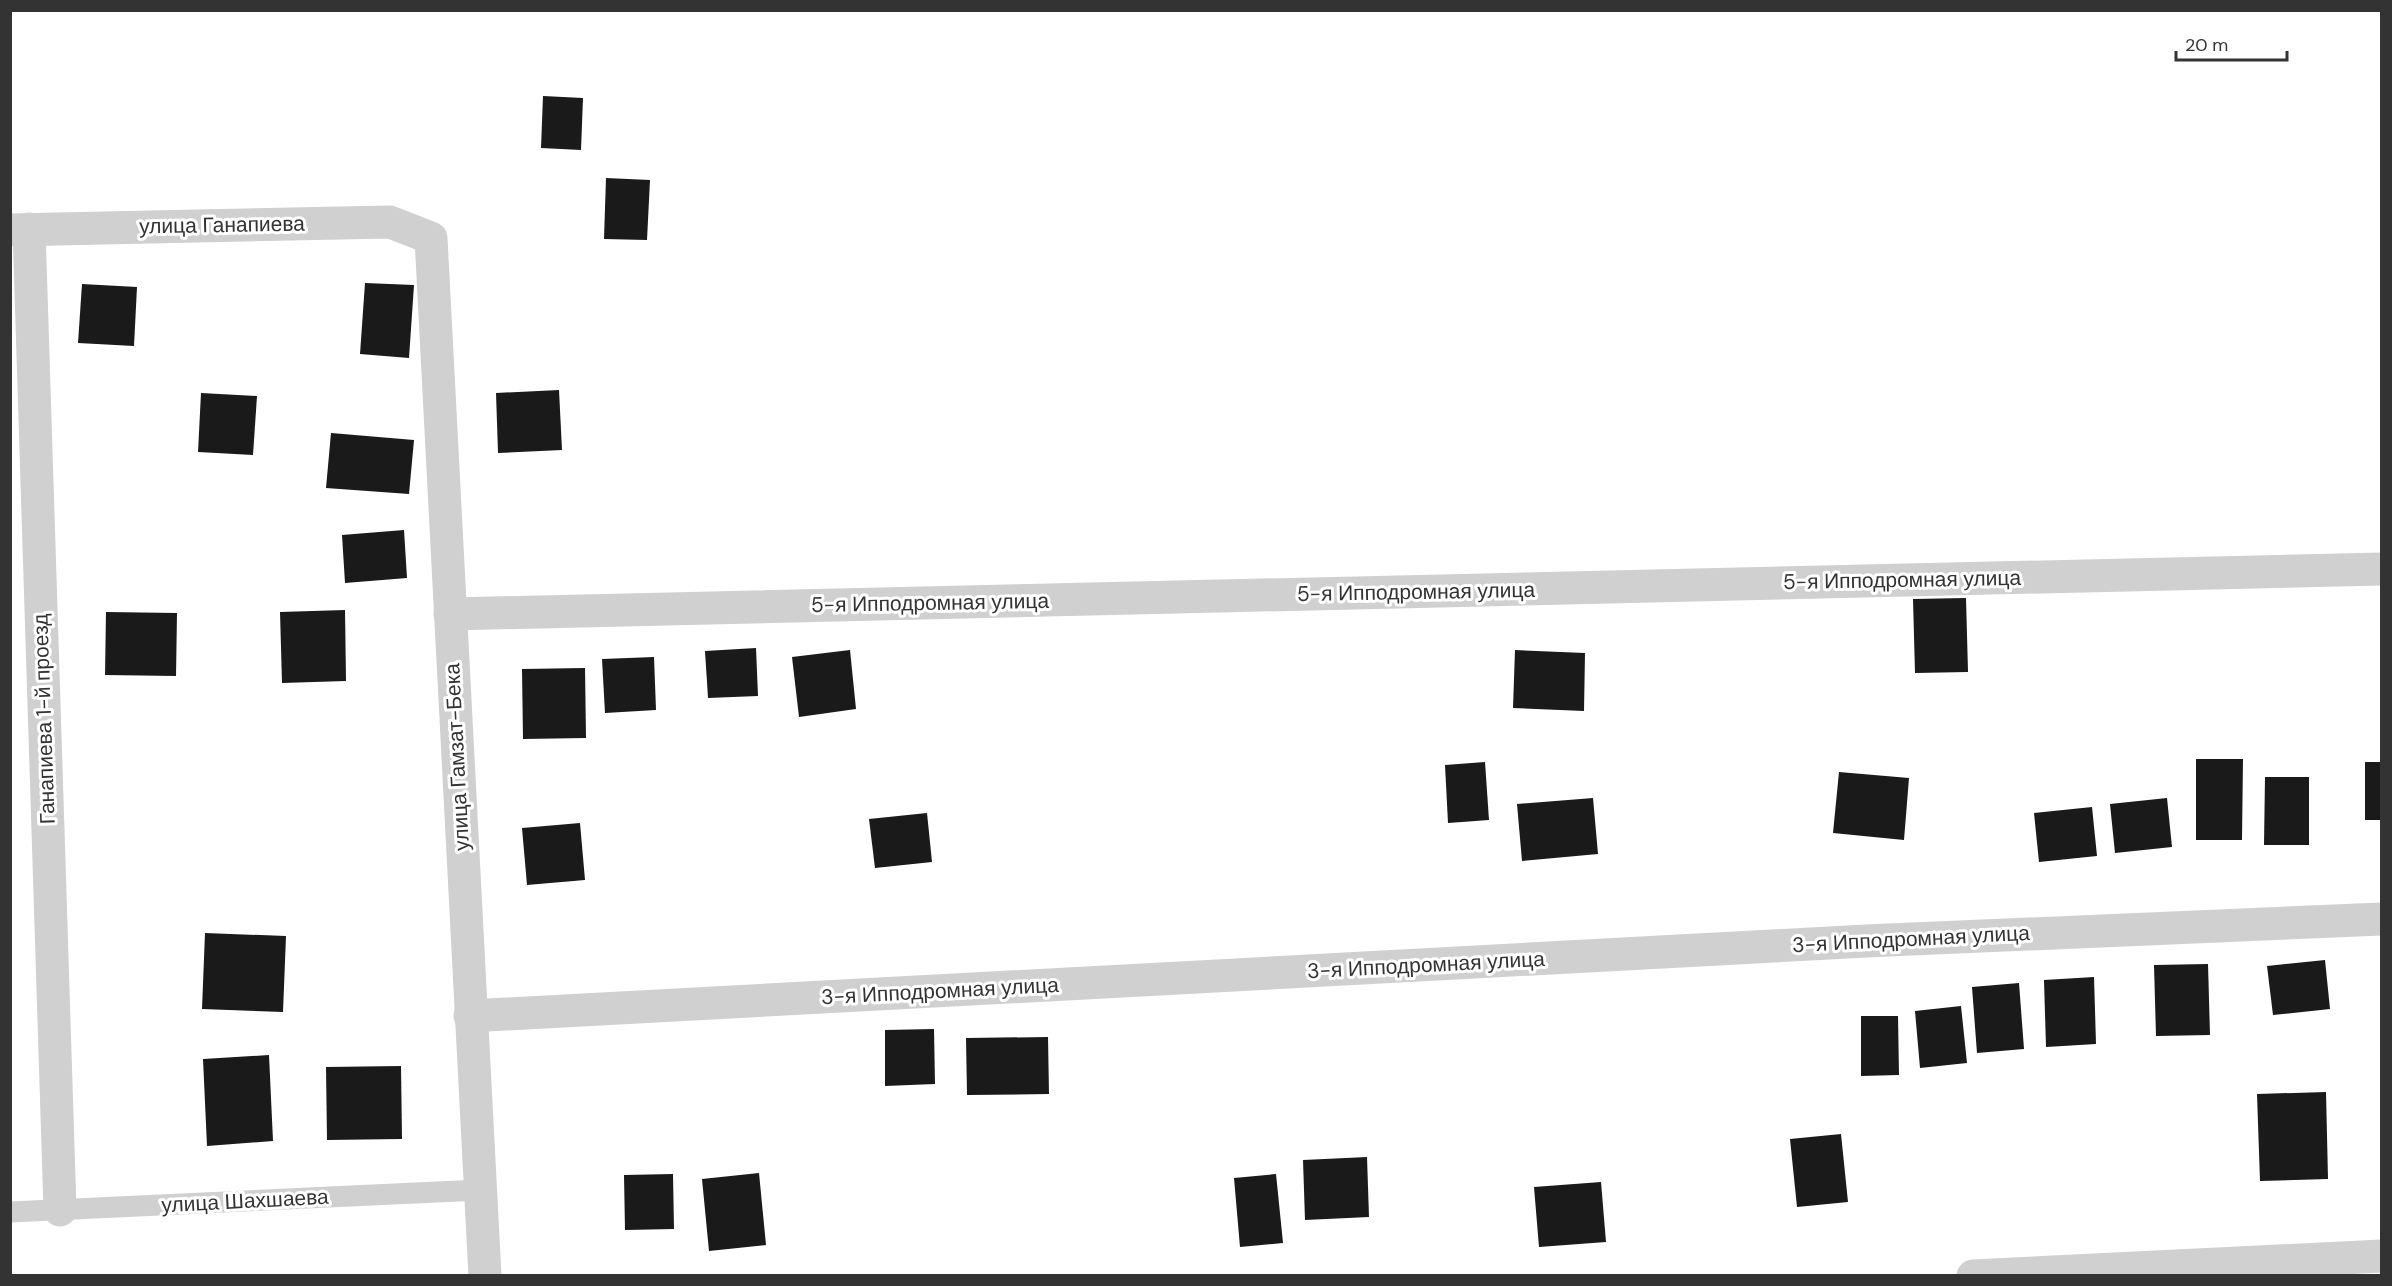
<svg xmlns="http://www.w3.org/2000/svg" width="2392" height="1286" font-family="'DM Sans',sans-serif">
<style>
.building{fill:#1a1a1a}
.lines{fill:none;stroke-linecap:round;stroke-linejoin:round}
.service{stroke:#d0d0d0;stroke-width:21}
.minor{stroke:#d0d0d0;stroke-width:33}
.labels{text-anchor:middle;stroke-width:6;stroke-linejoin:round;paint-order:stroke}
.street-label{font-size:21px;fill:#333;stroke:#fff}
</style>
<rect width="100%" height="100%" fill="#fff"/>
<g class="building">
<polygon points="543,96 583,98 581,150 541,148"/>
<polygon points="606,178 650,180 647,240 604,239"/>
<polygon points="365,283 414,285 409,358 360,354"/>
<polygon points="82,284 137,287 134,346 78,343"/>
<polygon points="559,390 562,450 498,453 496,393"/>
<polygon points="201,393 257,396 253,455 198,452"/>
<polygon points="331,433 414,440 409,494 326,488"/>
<polygon points="404,530 407,578 345,583 342,535"/>
<polygon points="1966,598 1968,672 1915,673 1913,599"/>
<polygon points="345,610 346,681 282,683 280,612"/>
<polygon points="106,612 177,613 176,676 105,675"/>
<polygon points="756,648 758,696 708,698 705,651"/>
<polygon points="850,650 856,709 799,717 792,657"/>
<polygon points="1515,650 1585,653 1584,711 1513,708"/>
<polygon points="654,657 656,710 605,713 602,659"/>
<polygon points="585,668 586,738 523,739 522,669"/>
<polygon points="2196,759 2243,759 2242,840 2196,840"/>
<polygon points="1485,762 1489,820 1448,823 1445,765"/>
<rect x="2365" y="762" width="17" height="58"/>
<polygon points="1839,772 1909,778 1904,840 1833,833"/>
<polygon points="2265,777 2309,777 2309,845 2264,845"/>
<polygon points="1593,798 1598,854 1522,861 1517,804"/>
<polygon points="2167,798 2172,847 2115,853 2110,804"/>
<polygon points="2092,807 2097,856 2039,862 2034,813"/>
<polygon points="927,813 932,862 875,868 869,819"/>
<polygon points="580,823 585,880 527,885 522,828"/>
<polygon points="205,933 286,936 283,1012 202,1009"/>
<polygon points="2325,960 2330,1009 2273,1015 2267,966"/>
<polygon points="2208,964 2210,1035 2156,1036 2154,965"/>
<polygon points="2094,977 2096,1044 2046,1047 2044,980"/>
<polygon points="2019,983 2024,1049 1977,1053 1972,987"/>
<polygon points="1961,1006 1967,1063 1920,1068 1915,1011"/>
<polygon points="1861,1016 1898,1016 1899,1075 1861,1076"/>
<polygon points="934,1029 935,1084 885,1086 885,1030"/>
<polygon points="1048,1037 1049,1094 967,1095 966,1038"/>
<polygon points="269,1055 273,1141 207,1146 203,1059"/>
<polygon points="401,1066 402,1139 327,1140 326,1067"/>
<polygon points="2326,1092 2328,1179 2260,1181 2257,1094"/>
<polygon points="1841,1134 1848,1202 1797,1207 1790,1139"/>
<polygon points="1367,1157 1369,1217 1305,1220 1303,1160"/>
<polygon points="759,1173 766,1245 709,1251 702,1179"/>
<polygon points="673,1174 674,1229 625,1230 624,1175"/>
<polygon points="1276,1174 1283,1243 1240,1247 1234,1178"/>
<polygon points="1601,1182 1606,1242 1539,1247 1534,1187"/>
</g>
<g class="lines">
<polyline class="service" points="10,1212 480,1190"/>
<g class="minor">
<polyline points="29,229 60,1210"/>
<polyline points="10,230 390,222 431,238 485,1276"/>
<polyline points="450,614 2382,569"/>
<polyline points="470,1016 1866,941 2382,919"/>
<polyline points="1973,1276 2382,1256"/>
</g>
</g>
<g class="labels">
<g class="street-label">
<text transform="translate(222 225) rotate(-1)" y="7">улица Ганапиева</text>
<text transform="translate(1902 580) rotate(-1)" y="7">5-я Ипподромная улица</text>
<text transform="translate(1416 592) rotate(-1)" y="7">5-я Ипподромная улица</text>
<text transform="translate(930 603) rotate(-1)" y="7">5-я Ипподромная улица</text>
<text transform="translate(44 719) rotate(-92)" y="7">Ганапиева 1-й проезд</text>
<text transform="translate(457 757) rotate(-93)" y="7">улица Гамзат-Бека</text>
<text transform="translate(1911 939) rotate(-3)" y="7">3-я Ипподромная улица</text>
<text transform="translate(1426 965) rotate(-3)" y="7">3-я Ипподромная улица</text>
<text transform="translate(940 991) rotate(-3)" y="7">3-я Ипподромная улица</text>
<text transform="translate(245 1201) rotate(-3)" y="7">улица Шахшаева</text>
</g>
</g>
<rect width="2392" height="1286" fill="none" stroke="#333333" stroke-width="24"/>
<path d="M2176 51v9h111v-9" fill="none" stroke="#333333" stroke-width="3"/>
<text x="2185" y="51" font-size="18" fill="#333333" stroke="#ffffff" stroke-width="4.5" paint-order="stroke">20 m</text>
</svg>
